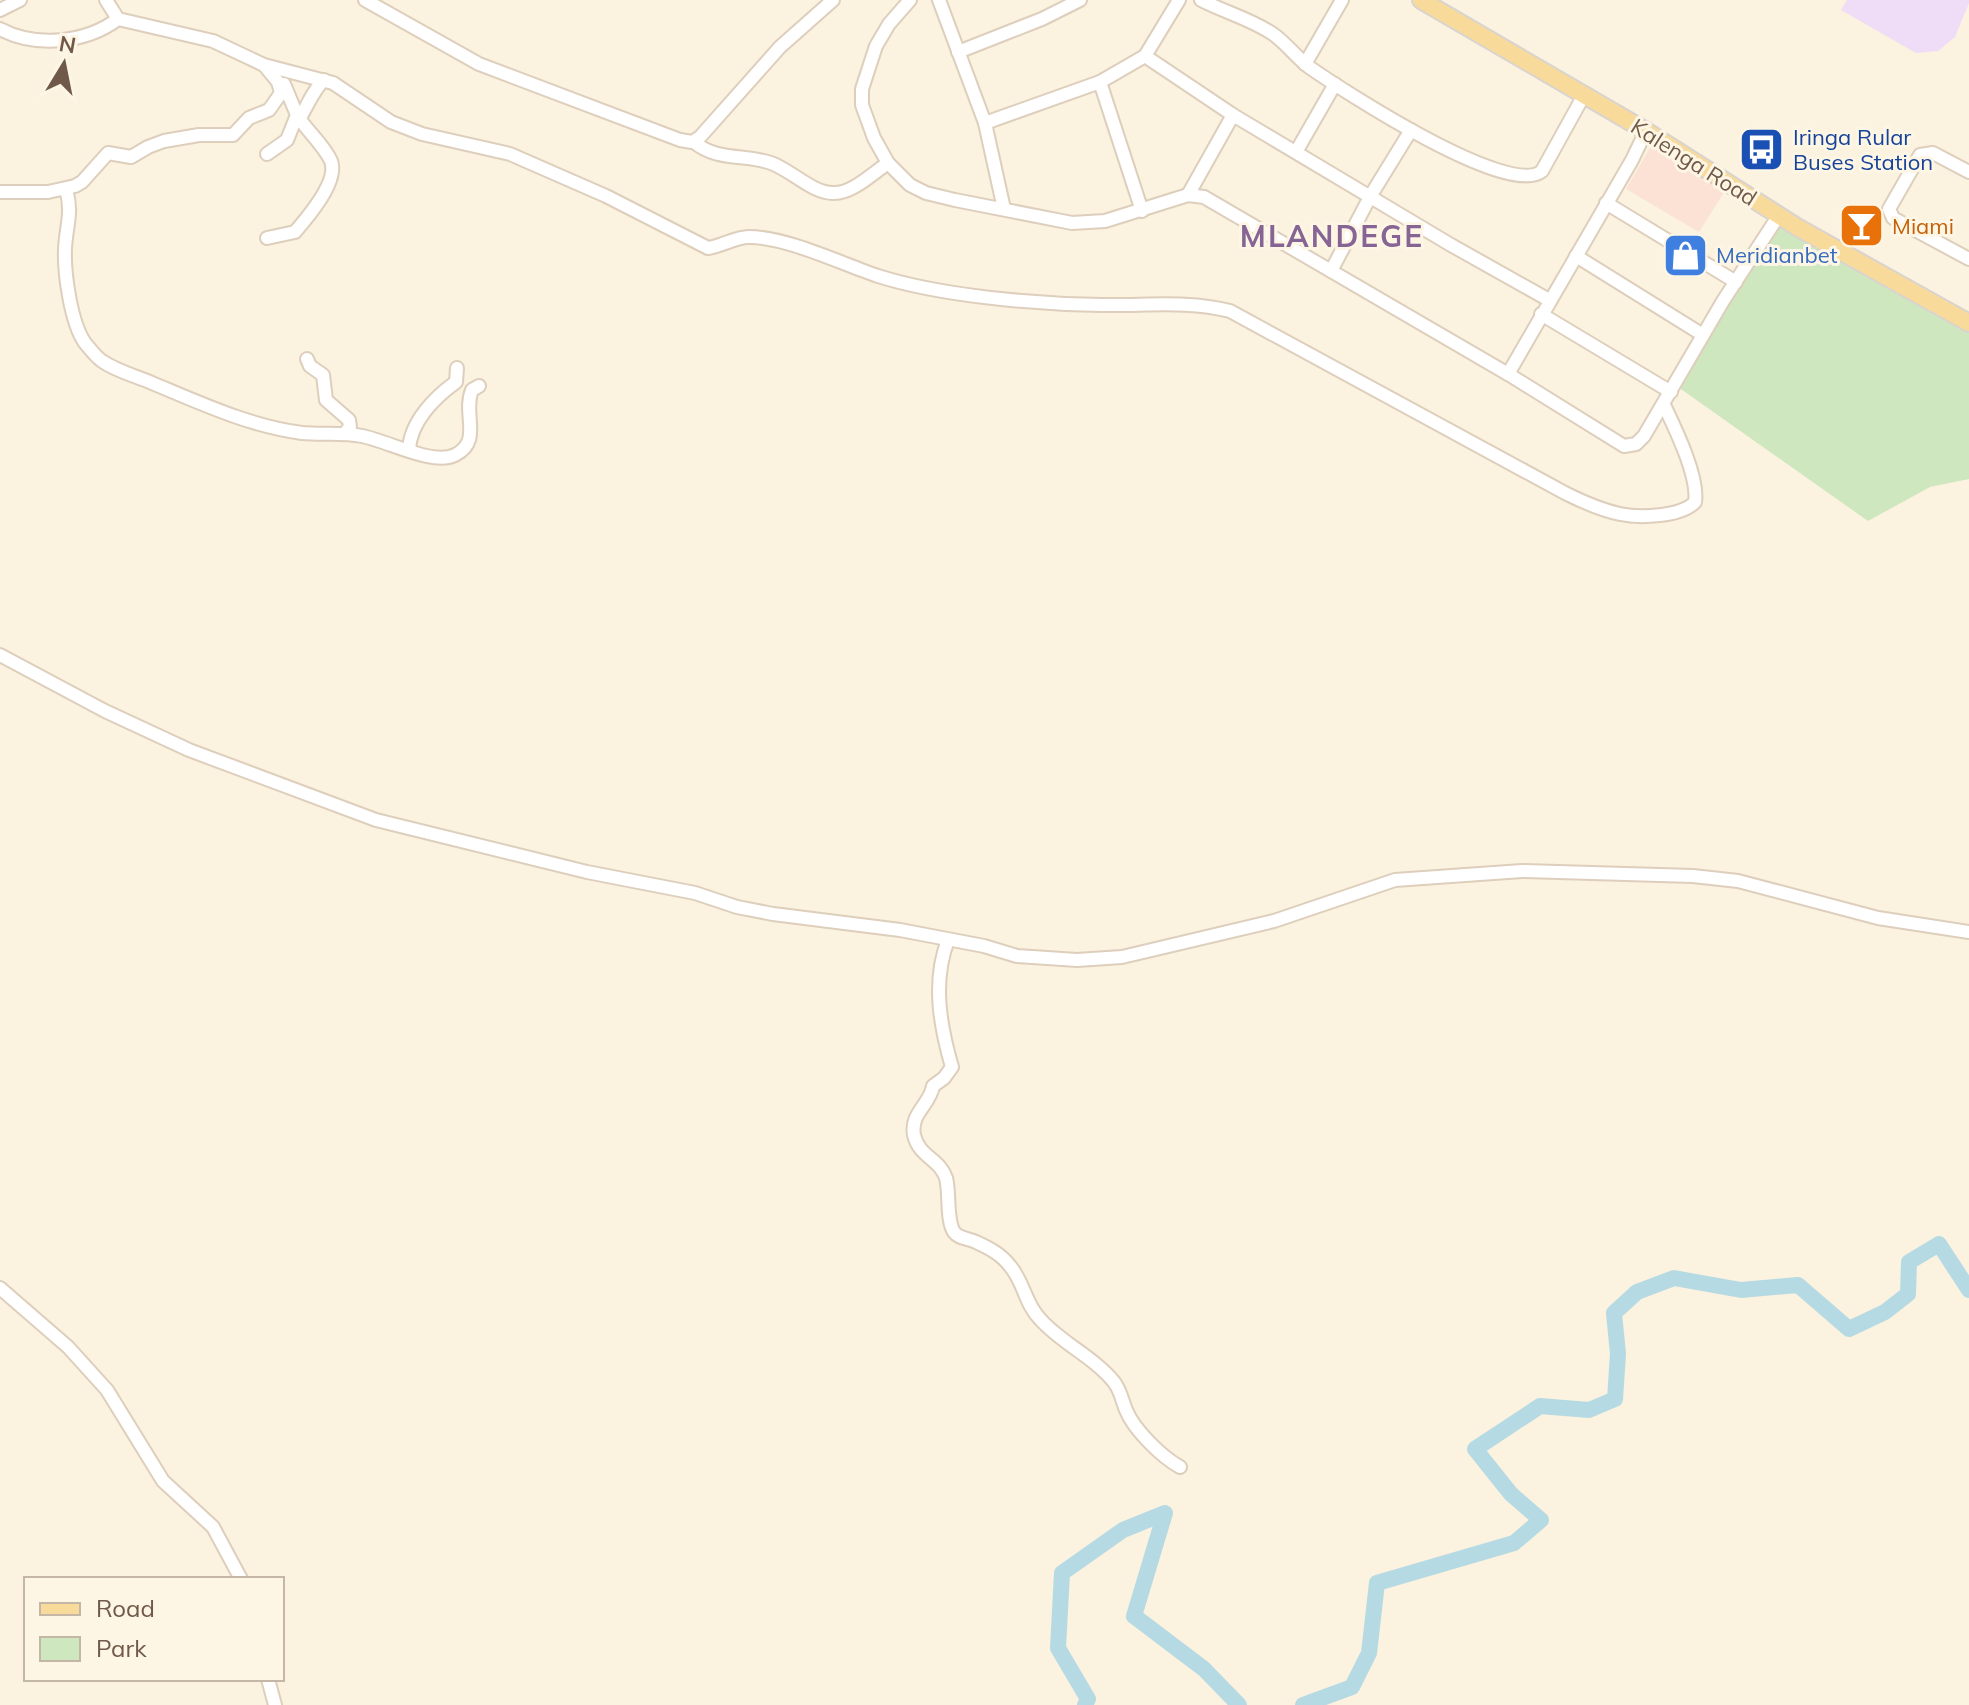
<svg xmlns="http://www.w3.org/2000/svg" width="1969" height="1705" font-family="Mulish,sans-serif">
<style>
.commercial{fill:#fbe2d4}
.education{fill:#efddf7}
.green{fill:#cee7bf}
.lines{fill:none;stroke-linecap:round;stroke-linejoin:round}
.river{stroke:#b6dae3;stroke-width:16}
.minor-casing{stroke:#decebc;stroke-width:16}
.major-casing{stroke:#dad4cf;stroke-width:20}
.minor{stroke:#fff;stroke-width:12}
.major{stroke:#f8da9a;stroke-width:16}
.labels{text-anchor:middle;stroke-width:6;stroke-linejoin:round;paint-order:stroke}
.transit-label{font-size:22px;fill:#164399;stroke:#fef6e5;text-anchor:start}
.street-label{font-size:22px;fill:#705948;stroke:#fef6e5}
.food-label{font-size:22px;fill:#c56008;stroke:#fef6e5;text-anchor:start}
.shop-label{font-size:22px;fill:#366cbe;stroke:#fef6e5;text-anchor:start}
.district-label{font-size:30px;font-weight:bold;letter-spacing:2px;fill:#866494;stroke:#fef6e5}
</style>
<rect width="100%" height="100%" fill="#fbf2e0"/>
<polygon class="commercial" points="1657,136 1733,178 1699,232 1626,189"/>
<polygon class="education" points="1847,0 1969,0 1969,3 1955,37 1938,51 1916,53 1841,10"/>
<polygon class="green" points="1785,212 1969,329 1969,479 1930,487 1868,521 1678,387"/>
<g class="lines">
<g class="river">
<polyline points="1085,1705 1088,1699 1058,1648 1062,1573 1123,1530 1165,1513 1134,1616 1204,1669 1239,1705"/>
<polyline points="1303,1705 1352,1687 1369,1653 1377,1583 1514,1543 1541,1520 1511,1494 1475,1449 1540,1406 1589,1410 1615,1399 1618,1354 1614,1313 1637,1292 1674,1278 1741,1290 1798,1285 1849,1329 1885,1312 1908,1294 1909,1262 1939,1244 1969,1290"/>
</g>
<defs>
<g id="minor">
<path d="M106,0L118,19L213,41L264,65L333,83L391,122L422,134L510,154L606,196L708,248C722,246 735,237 749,237C787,237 842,264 878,276C941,296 1035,304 1102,305C1145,306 1187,300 1230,311L1565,493C1581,501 1601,510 1620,514C1639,518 1681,517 1695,502C1699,477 1675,428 1664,405"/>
<polyline points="365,0 479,64 680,140 692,142 700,137 780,47 833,0"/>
<polyline points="910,0 889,24 876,46 862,89 862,105 874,138 888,163 910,185 926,193 955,200 1072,223 1105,221 1188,195 1204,197 1508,374 1624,446 1636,444 1644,436 1723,301 1779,215"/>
<polyline points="939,0 985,123 1004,209"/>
<path d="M1201,0C1224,12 1251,19 1273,34C1286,43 1296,57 1309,67C1342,90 1509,199 1542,171L1584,95"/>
<polyline points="0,10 20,0"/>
<path d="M0,29C36,48 86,43 118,19"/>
<polyline points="958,52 1042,19 1080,0"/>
<polyline points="1145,56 1233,115 1451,245 1549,300"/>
<polyline points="1305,64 1342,0"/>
<polyline points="1100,82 1142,211"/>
<path d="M299,119C308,106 312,91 324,80"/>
<polyline points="985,123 1100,82 1145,56 1179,0"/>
<path d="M694,142C716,161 745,154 771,163C791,170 812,193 833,193C852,194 873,173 888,163"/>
<polyline points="1296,152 1335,84"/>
<polyline points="267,154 287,140 297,115 284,84"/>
<polyline points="1969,172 1933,153 1920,155 1889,209 1893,218 1969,259"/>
<path d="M66,189C73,213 66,226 65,249C64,274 71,323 85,343C90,349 96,357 102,361C116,371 136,376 152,383C200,403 249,426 302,433C322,435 342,432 362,436C388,441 433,466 455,455C483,441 462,414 472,390L479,386"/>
<polyline points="0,192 48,192 75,186 82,182 108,153 131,157 148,147 164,141 199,135 233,135 249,118 269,110 281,93 278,82 264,65"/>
<polyline points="1188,195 1233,115"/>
<polyline points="1606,203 1736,282"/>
<path d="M267,238L295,232C308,217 339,181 331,161C324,145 306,130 297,115"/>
<polyline points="1576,256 1703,335"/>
<polyline points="1331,271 1371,195 1411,130"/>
<polyline points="1541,314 1671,392"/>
<polyline points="307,359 310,366 323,375 326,400 349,420 350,427 344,434"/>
<polyline points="1508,374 1632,160 1646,131"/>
<path d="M409,450C410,422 435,397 456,382L457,368"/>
<polyline points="0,655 105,711 189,750 376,820 587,872 695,893 737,907 773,914 900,930 984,946 1017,956 1077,960 1122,957 1274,921 1395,880 1522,871 1693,876 1738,881 1878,918 1969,932"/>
<path d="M948,940C932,981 940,1026 952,1067L944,1078L933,1086C930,1105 910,1113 914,1135C919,1157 940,1159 946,1178C950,1192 946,1220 954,1232C959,1239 968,1238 976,1242C989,1248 1001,1254 1010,1266C1024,1282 1025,1304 1040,1319C1061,1343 1094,1357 1114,1382C1121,1391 1122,1401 1126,1410C1134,1430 1162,1457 1180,1467"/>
<polyline points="0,1288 68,1347 107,1390 163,1481 213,1527 241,1579"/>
<polyline points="268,1679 275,1705"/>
</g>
<polyline id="major" points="1421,0 1646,131 1797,227 1969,323"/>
</defs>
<use href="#minor" class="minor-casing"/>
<use href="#major" class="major-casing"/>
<use href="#minor" class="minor"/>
<use href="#major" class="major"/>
</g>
<defs>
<symbol id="bus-square" viewBox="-11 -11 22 22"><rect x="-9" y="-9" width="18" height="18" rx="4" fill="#1a4fb4" stroke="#fef6e5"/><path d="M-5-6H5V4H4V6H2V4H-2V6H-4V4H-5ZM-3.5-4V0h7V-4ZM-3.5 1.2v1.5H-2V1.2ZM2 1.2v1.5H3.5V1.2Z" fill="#fff"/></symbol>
<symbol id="bar-square" viewBox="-11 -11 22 22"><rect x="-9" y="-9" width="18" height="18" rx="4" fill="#e8710a" stroke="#fef6e5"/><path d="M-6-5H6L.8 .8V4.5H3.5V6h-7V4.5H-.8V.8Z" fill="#fff"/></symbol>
<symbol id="shop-square" viewBox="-11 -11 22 22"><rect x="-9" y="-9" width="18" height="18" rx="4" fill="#3f7fe0" stroke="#fef6e5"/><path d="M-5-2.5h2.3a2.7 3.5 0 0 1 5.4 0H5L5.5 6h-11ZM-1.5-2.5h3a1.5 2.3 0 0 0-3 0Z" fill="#fff"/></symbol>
</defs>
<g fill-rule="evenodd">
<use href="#bus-square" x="1736" y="124" width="51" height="51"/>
<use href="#bar-square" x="1836" y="200" width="51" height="51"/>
<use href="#shop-square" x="1660" y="230" width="51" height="51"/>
</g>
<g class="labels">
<g class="transit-label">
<text x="1793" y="145">Iringa Rular<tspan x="1793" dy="25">Buses Station</tspan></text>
</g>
<g class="street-label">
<text transform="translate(1694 162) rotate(32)" y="8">Kalenga Road</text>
</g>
<g class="food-label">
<text x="1892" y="234">Miami</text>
</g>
<g class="shop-label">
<text x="1716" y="263">Meridianbet</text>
</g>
<g class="district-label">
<text x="1332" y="247">MLANDEGE</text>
</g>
</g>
<rect x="24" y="1577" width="260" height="104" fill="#fef6e5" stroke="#c5b7a6" stroke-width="2"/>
<rect x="40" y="1603" width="40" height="12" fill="#f8da9a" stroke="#c5b7a6" stroke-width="2"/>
<text x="96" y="1617" font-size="24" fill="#705948">Road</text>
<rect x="40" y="1637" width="40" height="24" fill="#cee7bf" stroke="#c5b7a6" stroke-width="2"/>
<text x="96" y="1657" font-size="24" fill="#705948">Park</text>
<g transform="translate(64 64) rotate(10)" stroke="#fef6e5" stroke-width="6" paint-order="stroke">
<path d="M0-6L14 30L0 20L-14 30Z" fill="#705948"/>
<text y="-12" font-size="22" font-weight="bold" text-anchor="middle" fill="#705948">N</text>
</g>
</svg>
